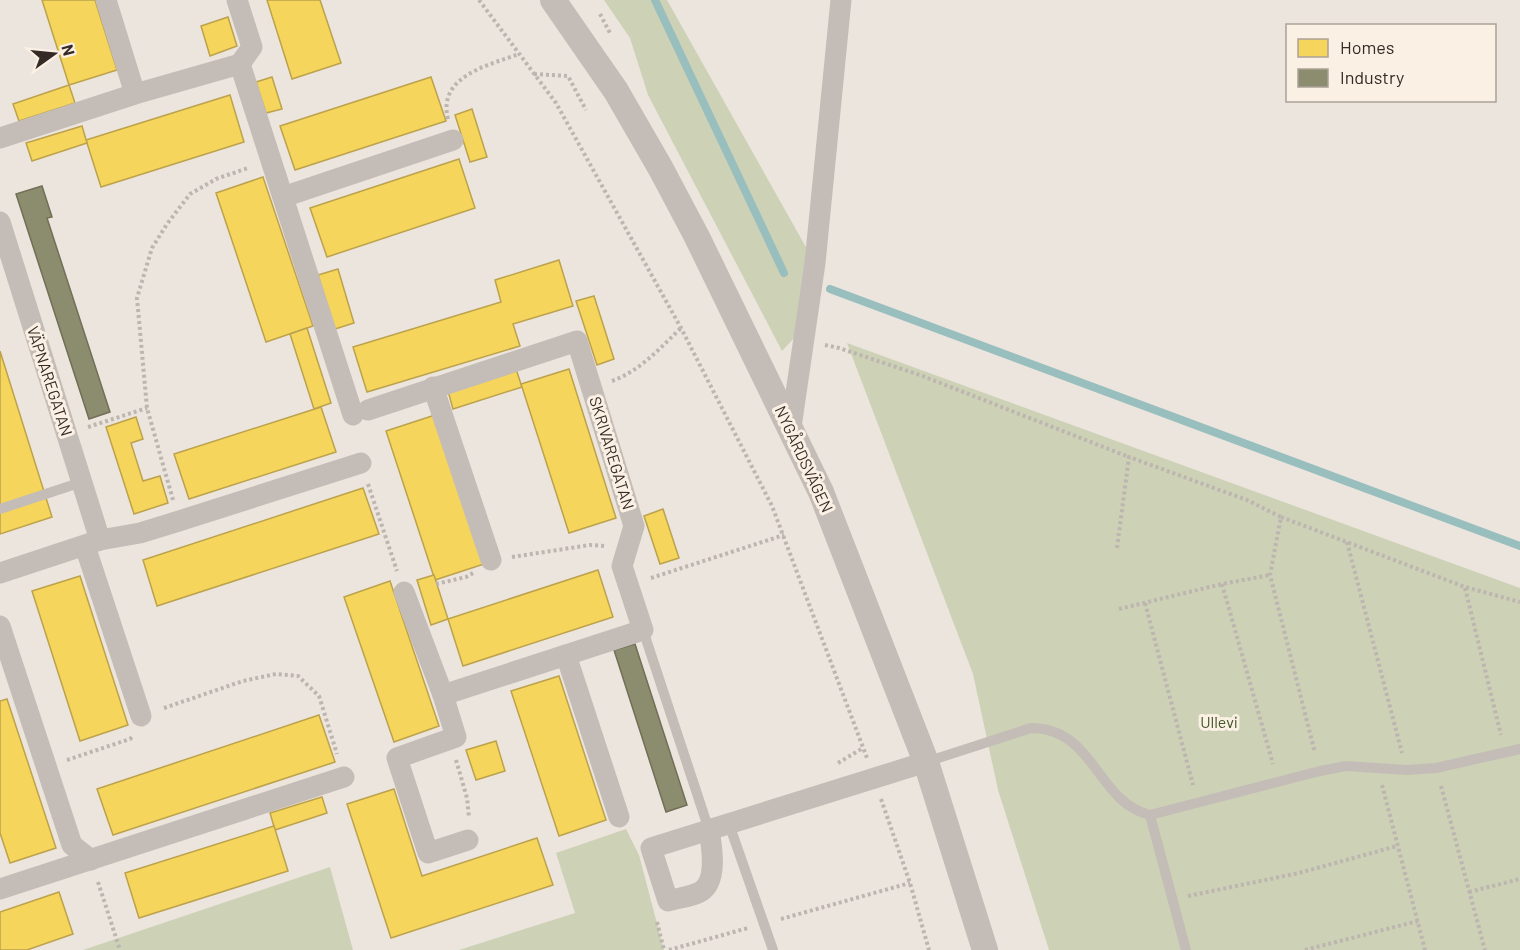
<svg xmlns="http://www.w3.org/2000/svg" width="1520" height="950" font-family="Barlow,sans-serif">
<style>
.green{fill:#cdd1b6}
.homes{fill:#f6d55c;stroke:#bca24c;stroke-width:1.5}
.industry{fill:#8c8c6e;stroke:#726f58;stroke-width:1.5}
.lines{fill:none;stroke-linecap:round;stroke-linejoin:round}
.stream{stroke:#99bebe;stroke-width:8}
.path{stroke:#bdb5af;stroke-width:4;stroke-dasharray:3 3;stroke-linecap:butt}
.service{stroke:#c4bdb7;stroke-width:10}
.minor{stroke:#c4bdb7;stroke-width:21}
.tertiary{stroke:#c4bdb7;stroke-width:26}
.labels{text-anchor:middle;stroke-width:6;stroke-linejoin:round;paint-order:stroke}
.street-label{font-size:16px;fill:#352a25;stroke:#faf0e4}
.park-label{font-size:16px;fill:#445428;stroke:#faf0e4}
</style>
<rect width="100%" height="100%" fill="#ece5dd"/>
<g class="green">
<polygon points="604,0 667,0 807,249 795,337 782,351 648,95 630,38"/>
<polygon points="847,343 1520,588 1520,950 1049,950 998,790 973,674"/>
<polygon points="626,829 639,855 664,950 459,950 575,913 556,853"/>
<polygon points="330,867 353,950 83,950"/>
</g>
<g class="homes">
<polygon points="42,0 95,0 117,70 69,85"/>
<polygon points="267,0 320,0 341,63 292,79"/>
<polygon points="228,17 237,46 210,56 201,26"/>
<polygon points="272,77 282,109 266,113 256,82"/>
<polygon points="431,77 446,121 295,170 280,126"/>
<polygon points="69,85 75,103 19,121 13,104"/>
<polygon points="230,95 244,142 101,187 86,140"/>
<polygon points="472,109 487,157 470,162 455,115"/>
<polygon points="82,126 87,143 32,161 26,143"/>
<polygon points="459,159 475,208 327,257 310,208"/>
<polygon points="263,177 313,326 266,342 216,193"/>
<polygon points="559,260 573,306 513,324 520,346 367,392 353,347 501,302 495,280"/>
<polygon points="338,269 354,323 335,329 318,275"/>
<polygon points="594,296 614,359 597,365 576,301"/>
<polygon points="307,328 331,403 314,409 290,334"/>
<polygon points="0,351 52,517 0,534"/>
<polygon points="516,369 522,387 453,409 448,391"/>
<polygon points="569,369 616,518 569,533 521,384"/>
<polygon points="321,407 336,452 189,499 174,454"/>
<polygon points="435,415 484,564 435,580 386,431"/>
<polygon points="136,417 143,439 131,443 143,481 160,476 168,503 134,514 106,427"/>
<polygon points="363,488 379,534 157,606 143,560"/>
<polygon points="663,509 679,558 660,564 644,516"/>
<polygon points="598,570 613,617 463,666 448,619"/>
<polygon points="434,575 448,619 431,625 417,580"/>
<polygon points="80,576 128,725 80,741 32,591"/>
<polygon points="390,581 439,726 394,742 344,597"/>
<polygon points="559,676 606,820 559,836 511,691"/>
<polygon points="7,699 56,848 10,863 0,833 0,701"/>
<polygon points="319,715 335,762 113,835 97,789"/>
<polygon points="496,741 505,771 476,780 466,750"/>
<polygon points="394,789 422,876 537,838 553,885 391,938 347,804"/>
<polygon points="322,797 327,813 275,830 270,813"/>
<polygon points="274,826 288,871 139,918 125,873"/>
<polygon points="59,892 73,934 27,950 0,950 0,912"/>
</g>
<g class="industry">
<polygon points="42,186 52,217 47,218 110,412 89,419 16,194"/>
<polygon points="635,644 687,805 666,812 614,650"/>
</g>
<g class="lines">
<g class="stream">
<polyline points="655,0 784,273"/>
<polyline points="830,289 1520,546"/>
</g>
<g class="path">
<polyline points="479,0 556,103 681,328 772,506 867,758"/>
<polyline points="600,14 611,35"/>
<polyline points="534,74 568,76 586,110"/>
<path d="M448,119C437,76 489,65 519,54"/>
<polyline points="825,345 839,348 920,375 1129,457"/>
<path d="M612,381C640,371 660,348 681,328"/>
<polyline points="88,427 147,408"/>
<polyline points="368,484 397,571"/>
<polyline points="173,500 147,408 137,298 152,248 167,224 190,194 216,179 248,168"/>
<polyline points="1281,517 1465,587 1520,602"/>
<polyline points="1347,542 1402,753"/>
<polyline points="1117,548 1129,457 1247,500 1281,517 1270,575 1315,753"/>
<polyline points="512,557 590,545 605,546"/>
<polyline points="651,578 784,535"/>
<polyline points="436,584 466,577 473,573"/>
<polyline points="1222,584 1273,764"/>
<polyline points="1465,588 1501,735"/>
<polyline points="1145,603 1193,785"/>
<polyline points="1119,609 1222,584 1270,575"/>
<polyline points="164,708 243,681 276,674 298,676 319,696 337,754"/>
<polyline points="67,760 130,739 133,736"/>
<polyline points="456,760 467,798 469,817"/>
<polyline points="838,763 863,748"/>
<polyline points="1382,785 1425,950"/>
<polyline points="1441,786 1485,950"/>
<polyline points="881,799 910,883 929,950"/>
<polyline points="98,882 120,950"/>
<polyline points="1469,892 1520,879"/>
<polyline points="1188,896 1299,873 1397,846"/>
<polyline points="781,919 910,883"/>
<polyline points="657,922 664,950"/>
<polyline points="669,950 748,928"/>
<polyline points="1305,950 1418,921"/>
</g>
<g class="service">
<polyline points="0,509 82,482"/>
<polyline points="643,630 709,830"/>
<path d="M926,762L1031,728C1095,728 1096,802 1150,815L1320,771L1346,766L1407,770L1436,768L1520,749"/>
<polyline points="1150,815 1186,950"/>
<polyline points="729,824 773,950"/>
</g>
<g class="minor">
<polyline points="106,0 135,94"/>
<polyline points="237,0 252,47 240,64 353,415"/>
<polyline points="0,138 135,94 240,64"/>
<polyline points="283,197 453,140"/>
<polyline points="0,222 100,540"/>
<polyline points="433,387 491,560"/>
<polyline points="368,410 577,341 634,526 622,566 643,630 443,695"/>
<polyline points="791,427 815,263 841,0"/>
<polyline points="85,546 141,716"/>
<polyline points="0,573 100,540 140,533 179,521 361,463"/>
<polyline points="404,592 443,695 456,737 397,758 428,853 468,840"/>
<polyline points="0,626 72,845 91,860"/>
<polyline points="566,655 619,817"/>
<path d="M709,830C712,847 718,882 700,892C690,897 678,898 668,901L651,848L926,762"/>
<polyline points="0,889 344,777"/>
</g>
<polyline class="tertiary" points="553,0 616,91 661,169 697,237 821,492 926,762 985,950"/>
</g>
<g class="labels">
<g class="street-label">
<text transform="translate(50 381) rotate(72)" y="6">VÄPNAREGATAN</text>
<text transform="translate(612 453) rotate(73)" y="6">SKRIVAREGATAN</text>
<text transform="translate(804 459) rotate(65)" y="6">NYGÅRDSVÄGEN</text>
</g>
<g class="park-label">
<text x="1219" y="728">Ullevi</text>
</g>
</g>
<rect x="1286" y="24" width="210" height="78" fill="#faf0e4" stroke="#aba198" stroke-width="1.5"/>
<rect x="1298" y="39" width="30" height="18" fill="#f6d55c" stroke="#aba198" stroke-width="1.5"/>
<text x="1340" y="54" font-size="18" fill="#352a25">Homes</text>
<rect x="1298" y="69" width="30" height="18" fill="#8c8c6e" stroke="#aba198" stroke-width="1.5"/>
<text x="1340" y="84" font-size="18" fill="#352a25">Industry</text>
<g transform="translate(54 54) rotate(75)" stroke="#faf0e4" stroke-width="4.5" paint-order="stroke">
<path d="M0-4.5L10 22L0 15L-10 22Z" fill="#352a25"/>
<text y="-9" font-size="16" font-weight="bold" text-anchor="middle" fill="#352a25">N</text>
</g>
</svg>
